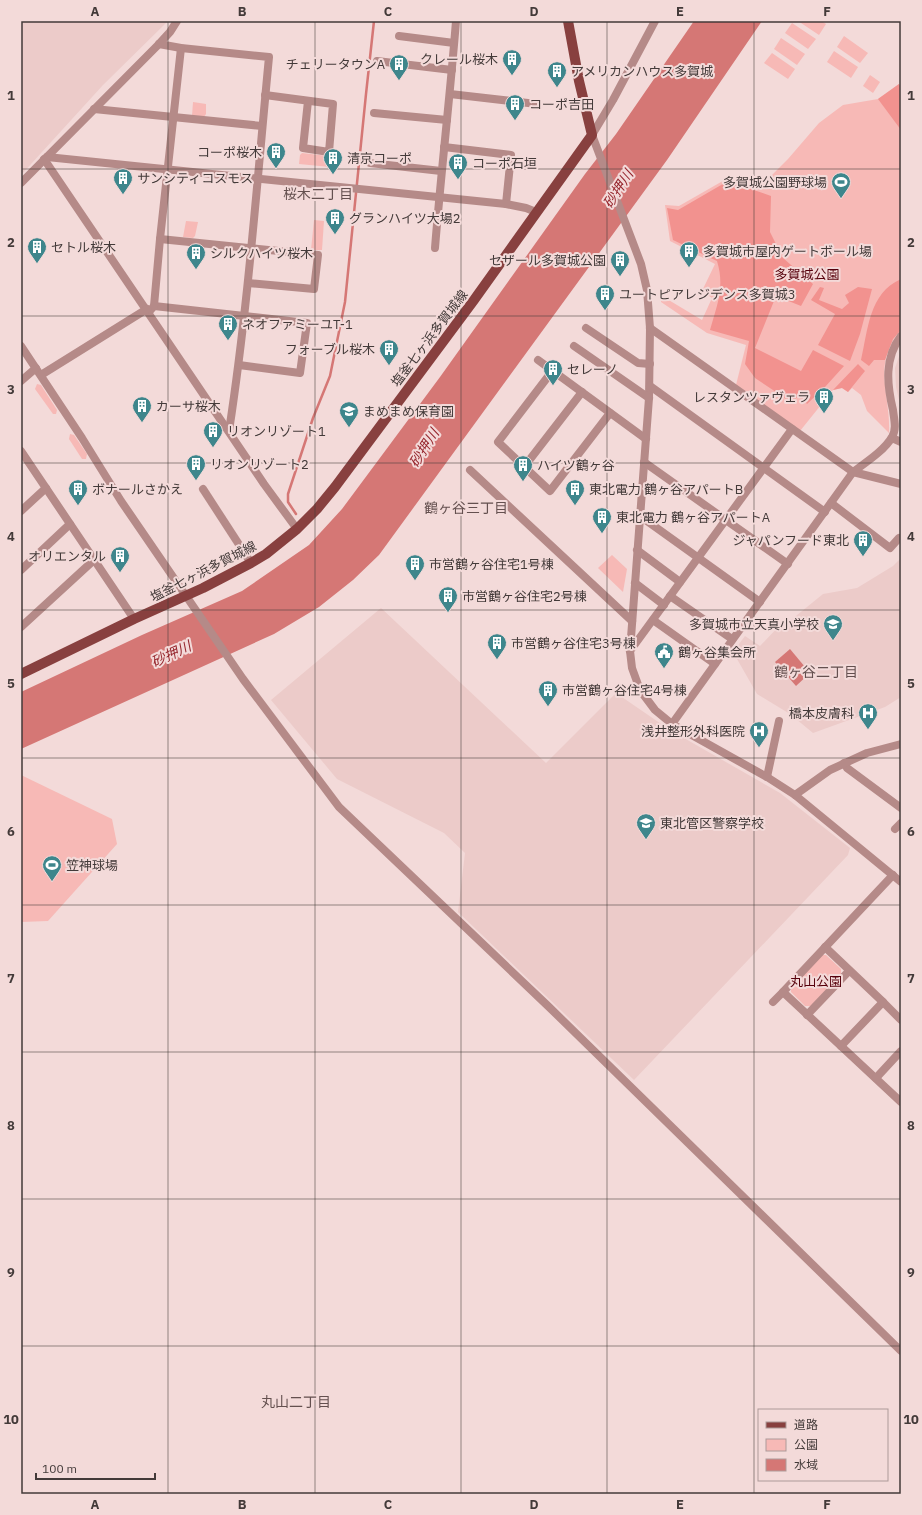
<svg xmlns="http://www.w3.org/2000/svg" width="922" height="1515" font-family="'IBM Plex Sans','Noto Sans JP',sans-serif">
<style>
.built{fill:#eccbc9}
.green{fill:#f7b9b6}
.forest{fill:#f2928f}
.water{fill:#d57775}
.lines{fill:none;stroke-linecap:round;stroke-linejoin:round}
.stream{stroke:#d57775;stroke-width:2.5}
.minor{stroke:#b58a88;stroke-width:8}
.major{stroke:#88403f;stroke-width:10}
.grid{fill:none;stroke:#433a39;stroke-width:1;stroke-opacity:0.55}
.labels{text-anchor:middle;stroke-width:4;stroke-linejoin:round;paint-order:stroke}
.poi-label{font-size:13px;fill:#433a39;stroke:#f3dad9;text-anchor:start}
.park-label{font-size:13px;fill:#56000b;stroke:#f3dad9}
.street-label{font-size:13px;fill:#433a39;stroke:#f3dad9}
.water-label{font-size:14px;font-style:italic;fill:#96262d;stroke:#f3dad9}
.neighbourhood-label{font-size:14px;fill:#64504f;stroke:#f3dad9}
.neatline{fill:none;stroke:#433a39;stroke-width:1.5}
.grid-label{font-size:13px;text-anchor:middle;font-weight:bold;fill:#433a39}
</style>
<rect width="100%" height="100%" fill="#f3dad9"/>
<g class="built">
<polygon points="21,21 168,21 103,85 21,175"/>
<polygon points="901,351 901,408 896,387 895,368"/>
<polygon points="901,558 901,697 885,707 813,733 790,714 757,694 733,652 745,636 760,646 781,624 791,620 823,594 857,588 893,566"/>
<polygon points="381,608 546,763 616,693 670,730 780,793 850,848 848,855 634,1080 458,912 465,853 444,833 337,779 271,700"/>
</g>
<g class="green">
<polygon points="798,21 821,21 826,24 819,35"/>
<polygon points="792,23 816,39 808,49 785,33"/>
<polygon points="844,36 868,53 860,63 837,47"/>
<polygon points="781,38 805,54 797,65 774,49"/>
<polygon points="834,51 858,67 851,78 827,62"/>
<polygon points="772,53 795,69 788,79 764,63"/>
<polygon points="870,75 880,82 873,93 863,86"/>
<path d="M899,84L901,88V330C871,364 891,394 889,433L867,411L861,395L852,388L848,392L842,388L833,390L800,431L736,385L746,345L707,333L661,302L662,296L702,320L712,298L702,291L715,264L670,241L665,205L679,206L728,178L759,188L788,159L819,123L843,105L878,99Z"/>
<polygon points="193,102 206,104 206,114 204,117 192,116"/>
<polygon points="302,153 328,156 330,159 330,167 299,164 300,155"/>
<polygon points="314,220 324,221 322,250 311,250"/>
<polygon points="186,221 198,222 195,236 193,238 183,237"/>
<polygon points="37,384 41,385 57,410 56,414 53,414 35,389"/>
<polygon points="70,434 74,435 87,454 86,459 82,459 69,439"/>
<polygon points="612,555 627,569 623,592 598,568"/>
<polygon points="21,775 112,819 117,844 48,921 21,922"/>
<polygon points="822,955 826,955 841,969 841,974 811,1006 805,1006 791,992 791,987"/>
</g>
<g class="forest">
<polygon points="899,84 901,88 901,130 878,99"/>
<path d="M728,181L771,196L770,232L783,258L813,284L801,306L776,296L755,348L801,371L813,350L844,366L825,387L807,404L800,395L791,402L755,378L745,364L749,341L710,330C717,305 725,287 717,261L673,240L667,208L678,210Z"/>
<path d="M901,279V330L893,339L885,360H874L869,366L861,360C868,330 869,293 901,279Z"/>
<polygon points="820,287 824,288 819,300 842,309 849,303 845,295 858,287 872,289 860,334 850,361 818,345 835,314 811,300"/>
<polygon points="858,364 865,371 848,392 842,388 833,390"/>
</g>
<g class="water">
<polygon points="694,21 762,21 667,160 379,555 353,580 319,607 274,634 21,749 21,692 142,635 242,591 309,545 342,509 440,377 585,174 616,134"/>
<polygon points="790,649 810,673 796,686 775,662"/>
</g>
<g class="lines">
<polyline class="stream" points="296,514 288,502 288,494 313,418 330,376 345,302 366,94 374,21"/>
<g class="minor">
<polyline points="655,21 613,100 592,135 641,264 647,290 650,328 649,398 630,651 632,668 640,690 655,710 672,724 767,777 795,795 901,882"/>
<polyline points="399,36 454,43"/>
<path d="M159,44L181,48L269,57C257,182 248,307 229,431"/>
<polyline points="377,61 452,70"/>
<polyline points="450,94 537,104"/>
<polyline points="265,95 333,104 329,152 303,148 308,101"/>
<polyline points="94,109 262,126"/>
<polyline points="374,113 447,120"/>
<polyline points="444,147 511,155 506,204"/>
<path d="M47,157C200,173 353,189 506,204L526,208L536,212"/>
<polyline points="44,159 264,484 297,529"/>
<polyline points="370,163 441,171"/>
<polyline points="21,183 159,44 170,32 177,21"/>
<polyline points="160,239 318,255 314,289 248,283"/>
<path d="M435,248C441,172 450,97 456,21"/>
<polyline points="154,306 307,323 300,373 239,365"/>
<polyline points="149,312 154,306 160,239 181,48"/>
<polyline points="586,328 638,363 650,364"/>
<polyline points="650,328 853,472 901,484"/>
<polyline points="21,346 82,438 121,501 243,679 339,807 548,1006 901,1351"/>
<polyline points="574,346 649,398"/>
<polyline points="538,360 646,439"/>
<polyline points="553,370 498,442 550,491 610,413"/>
<polyline points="41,375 147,309"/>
<polyline points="21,381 36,368"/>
<polyline points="650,386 825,512"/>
<polyline points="892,438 901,442"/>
<polyline points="21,451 134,619"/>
<polyline points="644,462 788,564"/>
<polyline points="524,467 582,392"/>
<polyline points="470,470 632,621"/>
<polyline points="203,489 251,563"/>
<polyline points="831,503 890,548 899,538"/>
<polyline points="21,511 46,488"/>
<polyline points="640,516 760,602"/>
<polyline points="637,550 680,582"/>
<polyline points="21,570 70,524"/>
<polyline points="635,583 664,605"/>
<polyline points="670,596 732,639"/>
<polyline points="653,620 715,664"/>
<polyline points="21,627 94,560"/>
<polyline points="630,651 792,429"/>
<path d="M672,724L853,472C865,463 885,450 892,437C897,429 894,419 893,410C887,385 884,358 901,336"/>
<polyline points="844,763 847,768 901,808"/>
<polyline points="767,777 779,721"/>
<polyline points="795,795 830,770 867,753 901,744"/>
<polyline points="895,829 901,823"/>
<polyline points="893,875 783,992 901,1102"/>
<polyline points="825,947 883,1002 841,1046"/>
<polyline points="773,1002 783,992"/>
<polyline points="883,1002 901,1020"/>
<polyline points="807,1015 849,971"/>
<polyline points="876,1078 901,1051"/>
</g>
<polyline class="major" points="21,674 134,619 203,588 251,563 266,554 297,529 317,509 335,487 474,300 592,135 579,81 568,21"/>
</g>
<path class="grid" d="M168,21V1494M315,21V1494M461,21V1494M607,21V1494M754,21V1494M21,169H901M21,316H901M21,463H901M21,610H901M21,758H901M21,905H901M21,1052H901M21,1199H901M21,1346H901"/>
<defs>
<symbol id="building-pin" viewBox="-11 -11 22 30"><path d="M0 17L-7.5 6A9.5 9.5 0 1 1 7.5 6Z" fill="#3e868c" stroke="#f3dad9"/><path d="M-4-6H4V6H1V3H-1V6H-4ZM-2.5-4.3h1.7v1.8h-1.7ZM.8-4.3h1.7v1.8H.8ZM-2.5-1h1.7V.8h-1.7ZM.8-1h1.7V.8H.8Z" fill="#fff"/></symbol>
<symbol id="stadium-pin" viewBox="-11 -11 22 30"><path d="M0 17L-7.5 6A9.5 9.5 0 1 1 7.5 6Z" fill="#3e868c" stroke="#f3dad9"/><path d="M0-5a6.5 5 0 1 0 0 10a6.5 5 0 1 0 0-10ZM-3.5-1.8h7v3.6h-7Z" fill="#fff"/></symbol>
<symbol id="school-pin" viewBox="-11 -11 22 30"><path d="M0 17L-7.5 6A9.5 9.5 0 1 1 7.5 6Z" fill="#3e868c" stroke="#f3dad9"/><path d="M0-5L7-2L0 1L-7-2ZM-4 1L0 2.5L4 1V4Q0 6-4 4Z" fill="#fff"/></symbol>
<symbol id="civic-pin" viewBox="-11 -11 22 30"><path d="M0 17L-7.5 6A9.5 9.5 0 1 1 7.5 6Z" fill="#3e868c" stroke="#f3dad9"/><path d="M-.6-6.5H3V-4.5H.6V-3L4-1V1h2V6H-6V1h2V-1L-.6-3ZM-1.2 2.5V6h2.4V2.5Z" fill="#fff"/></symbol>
<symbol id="hospital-pin" viewBox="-11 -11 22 30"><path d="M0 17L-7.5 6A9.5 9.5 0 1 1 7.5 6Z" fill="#3e868c" stroke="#f3dad9"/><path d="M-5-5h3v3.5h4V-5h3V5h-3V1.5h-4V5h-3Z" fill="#fff"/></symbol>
</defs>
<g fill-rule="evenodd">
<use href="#building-pin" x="501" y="48" width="22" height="30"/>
<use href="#building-pin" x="388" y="53" width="22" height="30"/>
<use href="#building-pin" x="546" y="60" width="22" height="30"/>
<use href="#building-pin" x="504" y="93" width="22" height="30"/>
<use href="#building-pin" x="265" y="141" width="22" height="30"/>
<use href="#building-pin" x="322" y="147" width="22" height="30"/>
<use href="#building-pin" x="447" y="152" width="22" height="30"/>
<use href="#building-pin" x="112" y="167" width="22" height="30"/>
<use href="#stadium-pin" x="830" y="171" width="22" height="30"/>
<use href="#building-pin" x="324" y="207" width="22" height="30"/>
<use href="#building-pin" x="26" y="236" width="22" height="30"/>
<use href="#building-pin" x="678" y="240" width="22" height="30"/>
<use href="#building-pin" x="185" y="242" width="22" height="30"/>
<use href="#building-pin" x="609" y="249" width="22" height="30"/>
<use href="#building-pin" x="594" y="283" width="22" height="30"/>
<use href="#building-pin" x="217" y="313" width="22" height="30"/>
<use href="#building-pin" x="378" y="338" width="22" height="30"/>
<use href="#building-pin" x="542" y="358" width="22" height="30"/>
<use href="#building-pin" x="813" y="386" width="22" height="30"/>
<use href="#building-pin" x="131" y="395" width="22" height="30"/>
<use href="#school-pin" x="338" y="400" width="22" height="30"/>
<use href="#building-pin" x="202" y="420" width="22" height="30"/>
<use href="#building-pin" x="185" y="453" width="22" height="30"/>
<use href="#building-pin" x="512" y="454" width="22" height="30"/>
<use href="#building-pin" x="67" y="478" width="22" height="30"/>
<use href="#building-pin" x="564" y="478" width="22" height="30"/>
<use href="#building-pin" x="591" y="506" width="22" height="30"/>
<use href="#building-pin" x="852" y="529" width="22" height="30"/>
<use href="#building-pin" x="109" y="545" width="22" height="30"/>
<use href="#building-pin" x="404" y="553" width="22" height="30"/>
<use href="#building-pin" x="437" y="585" width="22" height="30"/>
<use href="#school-pin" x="822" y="613" width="22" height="30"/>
<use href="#building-pin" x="486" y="632" width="22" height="30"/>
<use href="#civic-pin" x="653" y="641" width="22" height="30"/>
<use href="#building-pin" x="537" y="679" width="22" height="30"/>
<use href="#hospital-pin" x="857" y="702" width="22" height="30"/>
<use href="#hospital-pin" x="748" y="720" width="22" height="30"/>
<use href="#school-pin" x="635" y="812" width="22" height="30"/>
<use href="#stadium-pin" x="41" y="854" width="22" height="30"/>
</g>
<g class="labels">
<g class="poi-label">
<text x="498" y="64" text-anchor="end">クレール桜木</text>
<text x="385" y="69" text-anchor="end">チェリータウンA</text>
<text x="571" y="76">アメリカンハウス多賀城</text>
<text x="529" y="109">コーポ吉田</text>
<text x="262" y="157" text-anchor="end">コーポ桜木</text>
<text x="347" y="163">清京コーポ</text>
<text x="472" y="168">コーポ石垣</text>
<text x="137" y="183">サンシティコスモス</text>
<text x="827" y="187" text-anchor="end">多賀城公園野球場</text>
<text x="349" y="223">グランハイツ大場2</text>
<text x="51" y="252">セトル桜木</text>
<text x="703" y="256">多賀城市屋内ゲートボール場</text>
<text x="210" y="258">シルクハイツ桜木</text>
<text x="606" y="265" text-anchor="end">セザール多賀城公園</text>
<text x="619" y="299">ユートピアレジデンス多賀城3</text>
<text x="242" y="329">ネオファミーユT-1</text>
<text x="375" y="354" text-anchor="end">フォーブル桜木</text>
<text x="567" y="374">セレーノ</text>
<text x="810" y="402" text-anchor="end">レスタンツァヴェラ</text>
<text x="156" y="411">カーサ桜木</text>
<text x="363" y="416">まめまめ保育園</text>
<text x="227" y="436">リオンリゾート1</text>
<text x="210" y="469">リオンリゾート2</text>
<text x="537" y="470">ハイツ鶴ヶ谷</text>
<text x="92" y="494">ボナールさかえ</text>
<text x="589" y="494">東北電力 鶴ヶ谷アパートB</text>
<text x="616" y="522">東北電力 鶴ヶ谷アパートA</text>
<text x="849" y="545" text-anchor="end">ジャパンフード東北</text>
<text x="106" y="561" text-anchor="end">オリエンタル</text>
<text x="429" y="569">市営鶴ヶ谷住宅1号棟</text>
<text x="462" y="601">市営鶴ヶ谷住宅2号棟</text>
<text x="819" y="629" text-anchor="end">多賀城市立天真小学校</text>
<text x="511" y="648">市営鶴ヶ谷住宅3号棟</text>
<text x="678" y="657">鶴ヶ谷集会所</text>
<text x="562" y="695">市営鶴ヶ谷住宅4号棟</text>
<text x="854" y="718" text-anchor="end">橋本皮膚科</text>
<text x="745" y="736" text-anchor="end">浅井整形外科医院</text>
<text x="660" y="828">東北管区警察学校</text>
<text x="66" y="870">笠神球場</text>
</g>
<g class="park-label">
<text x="807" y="279">多賀城公園</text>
<text x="816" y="986">丸山公園</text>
</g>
<g class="street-label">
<text transform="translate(429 338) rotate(-53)" y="5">塩釜七ヶ浜多賀城線</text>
<text transform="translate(203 571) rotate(-27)" y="5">塩釜七ヶ浜多賀城線</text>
</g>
<g class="water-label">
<text transform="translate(618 189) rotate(-57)" y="5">砂押川</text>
<text transform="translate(424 448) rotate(-58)" y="5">砂押川</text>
<text transform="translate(171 654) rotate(-25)" y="5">砂押川</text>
</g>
<g class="neighbourhood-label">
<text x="318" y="199">桜木二丁目</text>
<text x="466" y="513">鶴ヶ谷三丁目</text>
<text x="816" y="677">鶴ヶ谷二丁目</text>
<text x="296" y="1407">丸山二丁目</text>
</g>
</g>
<rect width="922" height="1515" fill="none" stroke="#f3dad9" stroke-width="44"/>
<rect x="758" y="1409" width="130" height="72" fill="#f3dad9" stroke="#ad9a99"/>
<rect x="766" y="1422" width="20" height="6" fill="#88403f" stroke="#ad9a99"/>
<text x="794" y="1429" font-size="12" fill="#433a39">道路</text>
<rect x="766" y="1439" width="20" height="12" fill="#f7b9b6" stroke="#ad9a99"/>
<text x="794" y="1449" font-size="12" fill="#433a39">公園</text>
<rect x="766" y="1459" width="20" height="12" fill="#d57775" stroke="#ad9a99"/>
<text x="794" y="1469" font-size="12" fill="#433a39">水域</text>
<path d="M36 1473v6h119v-6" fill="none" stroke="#433a39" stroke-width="2"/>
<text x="42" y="1473" font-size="12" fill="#433a39" stroke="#f3dad9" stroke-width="3" paint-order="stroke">100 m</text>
<rect x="22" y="22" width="878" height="1471" class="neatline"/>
<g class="grid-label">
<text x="95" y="16">A</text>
<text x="242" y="16">B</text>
<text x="388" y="16">C</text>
<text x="534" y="16">D</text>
<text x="680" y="16">E</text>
<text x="827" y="16">F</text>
<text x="11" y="100">1</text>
<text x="911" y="100">1</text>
<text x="11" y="247">2</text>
<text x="911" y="247">2</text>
<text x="11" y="394">3</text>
<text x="911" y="394">3</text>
<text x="11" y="541">4</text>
<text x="911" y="541">4</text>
<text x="11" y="688">5</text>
<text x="911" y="688">5</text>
<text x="11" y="836">6</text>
<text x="911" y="836">6</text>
<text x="11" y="983">7</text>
<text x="911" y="983">7</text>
<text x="11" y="1130">8</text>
<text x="911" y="1130">8</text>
<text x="11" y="1277">9</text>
<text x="911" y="1277">9</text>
<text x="11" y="1424">10</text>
<text x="911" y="1424">10</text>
<text x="95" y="1509">A</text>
<text x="242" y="1509">B</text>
<text x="388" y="1509">C</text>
<text x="534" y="1509">D</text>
<text x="680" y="1509">E</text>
<text x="827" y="1509">F</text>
</g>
</svg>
